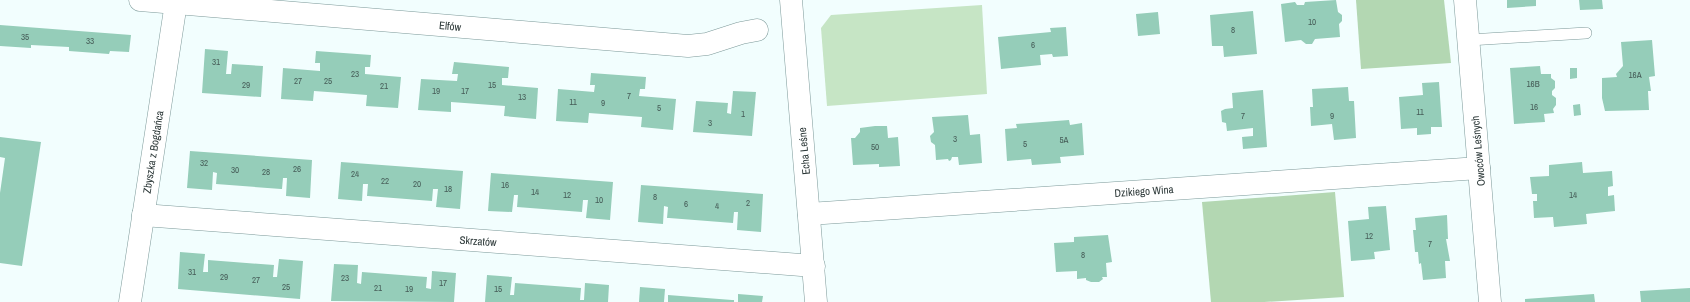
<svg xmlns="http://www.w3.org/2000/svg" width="1690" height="302" font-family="'Archivo Narrow',sans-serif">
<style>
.green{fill:#c6e5c5}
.forest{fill:#b3d7b2}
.building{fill:#95cdb9}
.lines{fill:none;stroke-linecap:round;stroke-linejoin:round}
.lane-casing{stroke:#7c9999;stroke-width:12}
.street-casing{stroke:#7c9999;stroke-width:23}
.lane{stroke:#fff;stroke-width:11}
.street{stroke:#fff;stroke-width:22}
.labels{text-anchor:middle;stroke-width:3.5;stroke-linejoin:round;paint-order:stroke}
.number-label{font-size:9px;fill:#465d58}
.street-label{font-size:11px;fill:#2c3838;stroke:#fff}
</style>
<rect width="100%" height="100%" fill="#f2fefe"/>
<polygon class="green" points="982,5 987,94 827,106 821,28 831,15"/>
<g class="forest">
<polygon points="1356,0 1444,0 1451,63 1361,69"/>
<polygon points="1335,192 1344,297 1264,302 1211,302 1202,202"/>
</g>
<g class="building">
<polygon points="1336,0 1338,12 1342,15 1342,21 1339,24 1340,37 1315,39 1312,44 1306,44 1301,40 1285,42 1281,4 1295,2 1297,5 1304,5 1305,2"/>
<polygon points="1507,0 1536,0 1536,6 1507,8"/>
<polygon points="1579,0 1602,0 1603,9 1580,10"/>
<polygon points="1253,11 1257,54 1224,57 1223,46 1212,46 1210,15"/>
<polygon points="1158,12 1160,34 1138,36 1136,14"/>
<polygon points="0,25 131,35 129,52 110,51 109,54 69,51 69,47 31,45 31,48 0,46"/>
<polygon points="1066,27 1068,56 1053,57 1052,54 1040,55 1041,65 1001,69 998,37 1051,32 1050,28"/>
<polygon points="1652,40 1655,76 1649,77 1651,91 1648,91 1649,110 1605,111 1602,98 1602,78 1617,77 1616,74 1623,66 1621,42"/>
<polygon points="205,49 228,51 226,74 231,74 232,64 263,66 261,97 202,93"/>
<polygon points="316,51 371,55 370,67 365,67 365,74 401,77 398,108 366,106 367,95 341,93 314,91 313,101 281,99 283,68 320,71 320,63 315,63"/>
<polygon points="454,62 509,67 508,78 502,78 502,85 538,88 536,119 504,116 505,106 451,102 451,112 418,110 421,79 457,81 458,74 452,74"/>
<polygon points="1540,66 1541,74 1551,74 1551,78 1555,81 1555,88 1552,91 1552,95 1556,98 1556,105 1553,109 1554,113 1544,114 1545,122 1514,124 1510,68"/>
<polygon points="1570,68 1577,68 1577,78 1570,79"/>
<polygon points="591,73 646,77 645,89 640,89 639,96 676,99 673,130 641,127 642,117 589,113 588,123 556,121 558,89 594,92 595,85 590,85"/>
<polygon points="1439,82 1442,127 1431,127 1431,134 1417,135 1417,128 1401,129 1399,97 1423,95 1422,83"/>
<polygon points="1348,87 1349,101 1354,101 1356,138 1334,140 1332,124 1311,126 1310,107 1313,107 1312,89"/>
<polygon points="1263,90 1267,147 1243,149 1242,137 1253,136 1253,128 1227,131 1226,123 1222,122 1221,111 1225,109 1233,108 1232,93"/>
<polygon points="733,91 756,92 752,136 693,132 696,101 728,103 727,113 731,114"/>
<polygon points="1580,104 1581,115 1574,116 1573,105"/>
<polygon points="968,115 970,135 980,134 982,163 959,165 958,157 952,157 951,160 949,161 948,159 936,160 935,145 931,142 930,136 934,132 932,117"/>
<polygon points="1069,120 1070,125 1082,123 1084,155 1060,157 1061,163 1032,165 1031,159 1007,161 1005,129 1017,128 1016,124"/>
<polygon points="875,126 887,126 888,138 898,137 900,166 879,167 879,164 853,165 851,138 855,138 860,132 860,128"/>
<polygon points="0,137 41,142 22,266 0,263 0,193 5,158 0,157"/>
<polygon points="190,151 312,160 310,198 286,196 287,178 283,178 282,189 281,189 216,184 217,173 213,172 212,190 187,188"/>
<polygon points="341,162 463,171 460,209 436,207 438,189 433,189 432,201 368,196 367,196 368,184 363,184 362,201 338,199"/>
<polygon points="1582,162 1583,173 1612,171 1613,186 1608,187 1608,196 1614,195 1615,211 1586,214 1587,224 1554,227 1553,217 1534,218 1533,201 1537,201 1537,194 1532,194 1530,177 1549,176 1549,165"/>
<polygon points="491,173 613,182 610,220 586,218 588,200 583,200 582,212 517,207 518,195 514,195 512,212 488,211"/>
<polygon points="641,185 763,194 761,232 737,230 738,212 734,212 733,223 669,218 667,218 668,207 664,206 663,224 638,222"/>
<polygon points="1386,206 1390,250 1374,252 1375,259 1351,261 1348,221 1369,219 1368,207"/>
<polygon points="1447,215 1448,239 1446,239 1450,261 1445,261 1446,278 1423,280 1421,263 1419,264 1418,252 1415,252 1413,230 1416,230 1415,218"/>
<polygon points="1108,235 1112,262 1106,263 1107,277 1102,277 1103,279 1099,282 1091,282 1086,280 1086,278 1077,279 1077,271 1056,272 1054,243 1074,242 1074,237"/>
<polygon points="180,252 205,254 203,272 208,272 208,260 274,265 273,277 277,277 279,259 303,261 300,299 178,289"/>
<polygon points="334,264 358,265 357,283 361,284 362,272 427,277 426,288 431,289 432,271 456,273 454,302 331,301"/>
<polygon points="487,275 512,277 510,295 514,295 515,283 581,288 580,300 584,300 585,283 609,285 608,302 485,302"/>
<polygon points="640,287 665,289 664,302 639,302"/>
<polygon points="1690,288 1690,302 1641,302 1640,291"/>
<polygon points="738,294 763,296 762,302 738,302"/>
<polygon points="1594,294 1595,302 1525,302 1525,299"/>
<polygon points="668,295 732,300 734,300 734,302 668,302"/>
</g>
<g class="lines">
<defs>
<polyline id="lane" points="1469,40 1586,33"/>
<g id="street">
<polyline points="140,0 688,46 707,44 741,33 757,30"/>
<polyline points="791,0 816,302"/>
<polyline points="1465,0 1490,302"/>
<polyline points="809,214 1479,168"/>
<polyline points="143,215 814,266"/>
<polyline points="130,302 176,3"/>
</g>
</defs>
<use href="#lane" class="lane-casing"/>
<use href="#street" class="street-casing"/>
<use href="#lane" class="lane"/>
<use href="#street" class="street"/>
</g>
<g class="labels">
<g class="number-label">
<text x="1312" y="25">10</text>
<text x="1233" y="33">8</text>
<text x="25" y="40">35</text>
<text x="90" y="44">33</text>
<text x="1033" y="48">6</text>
<text x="216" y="65">31</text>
<text x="355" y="77">23</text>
<text x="1635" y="78">16A</text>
<text x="298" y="84">27</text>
<text x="328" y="84">25</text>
<text x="1533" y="87">16B</text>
<text x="246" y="88">29</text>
<text x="492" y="88">15</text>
<text x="384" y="89">21</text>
<text x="436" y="94">19</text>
<text x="465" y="94">17</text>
<text x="629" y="99">7</text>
<text x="522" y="100">13</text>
<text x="573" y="105">11</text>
<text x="603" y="106">9</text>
<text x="1534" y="110">16</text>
<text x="659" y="111">5</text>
<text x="1420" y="115">11</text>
<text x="743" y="117">1</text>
<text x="1243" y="119">7</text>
<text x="1332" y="119">9</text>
<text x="710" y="126">3</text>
<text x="955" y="142">3</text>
<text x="1064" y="143">5A</text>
<text x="1025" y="147">5</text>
<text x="875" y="150">50</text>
<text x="204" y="166">32</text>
<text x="297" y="172">26</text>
<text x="235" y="173">30</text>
<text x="266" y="175">28</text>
<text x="355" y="177">24</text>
<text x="385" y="184">22</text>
<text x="417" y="187">20</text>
<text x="505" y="188">16</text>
<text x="448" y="192">18</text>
<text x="535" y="195">14</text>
<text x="567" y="198">12</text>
<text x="1573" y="198">14</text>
<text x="655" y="200">8</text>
<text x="599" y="203">10</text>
<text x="748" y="206">2</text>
<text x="686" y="207">6</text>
<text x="717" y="209">4</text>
<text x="1369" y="239">12</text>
<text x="1430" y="247">7</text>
<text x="1083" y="258">8</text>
<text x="192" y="275">31</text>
<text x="224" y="280">29</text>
<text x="345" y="281">23</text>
<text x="256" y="283">27</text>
<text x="443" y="286">17</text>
<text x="286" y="290">25</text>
<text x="378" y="291">21</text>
<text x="409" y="292">19</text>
<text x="498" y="292">15</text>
</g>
<g class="street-label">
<text transform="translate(450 26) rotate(5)" y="4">Elfów</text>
<text transform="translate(804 151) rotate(-95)" y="4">Echa Leśne</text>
<text transform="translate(1478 151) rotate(-95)" y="4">Owoców Leśnych</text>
<text transform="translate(153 152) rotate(-81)" y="4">Zbyszka z Bogdańca</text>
<text transform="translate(1144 191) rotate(-4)" y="4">Dzikiego Wina</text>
<text transform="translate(478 241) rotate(4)" y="4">Skrzatów</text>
</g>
</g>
</svg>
